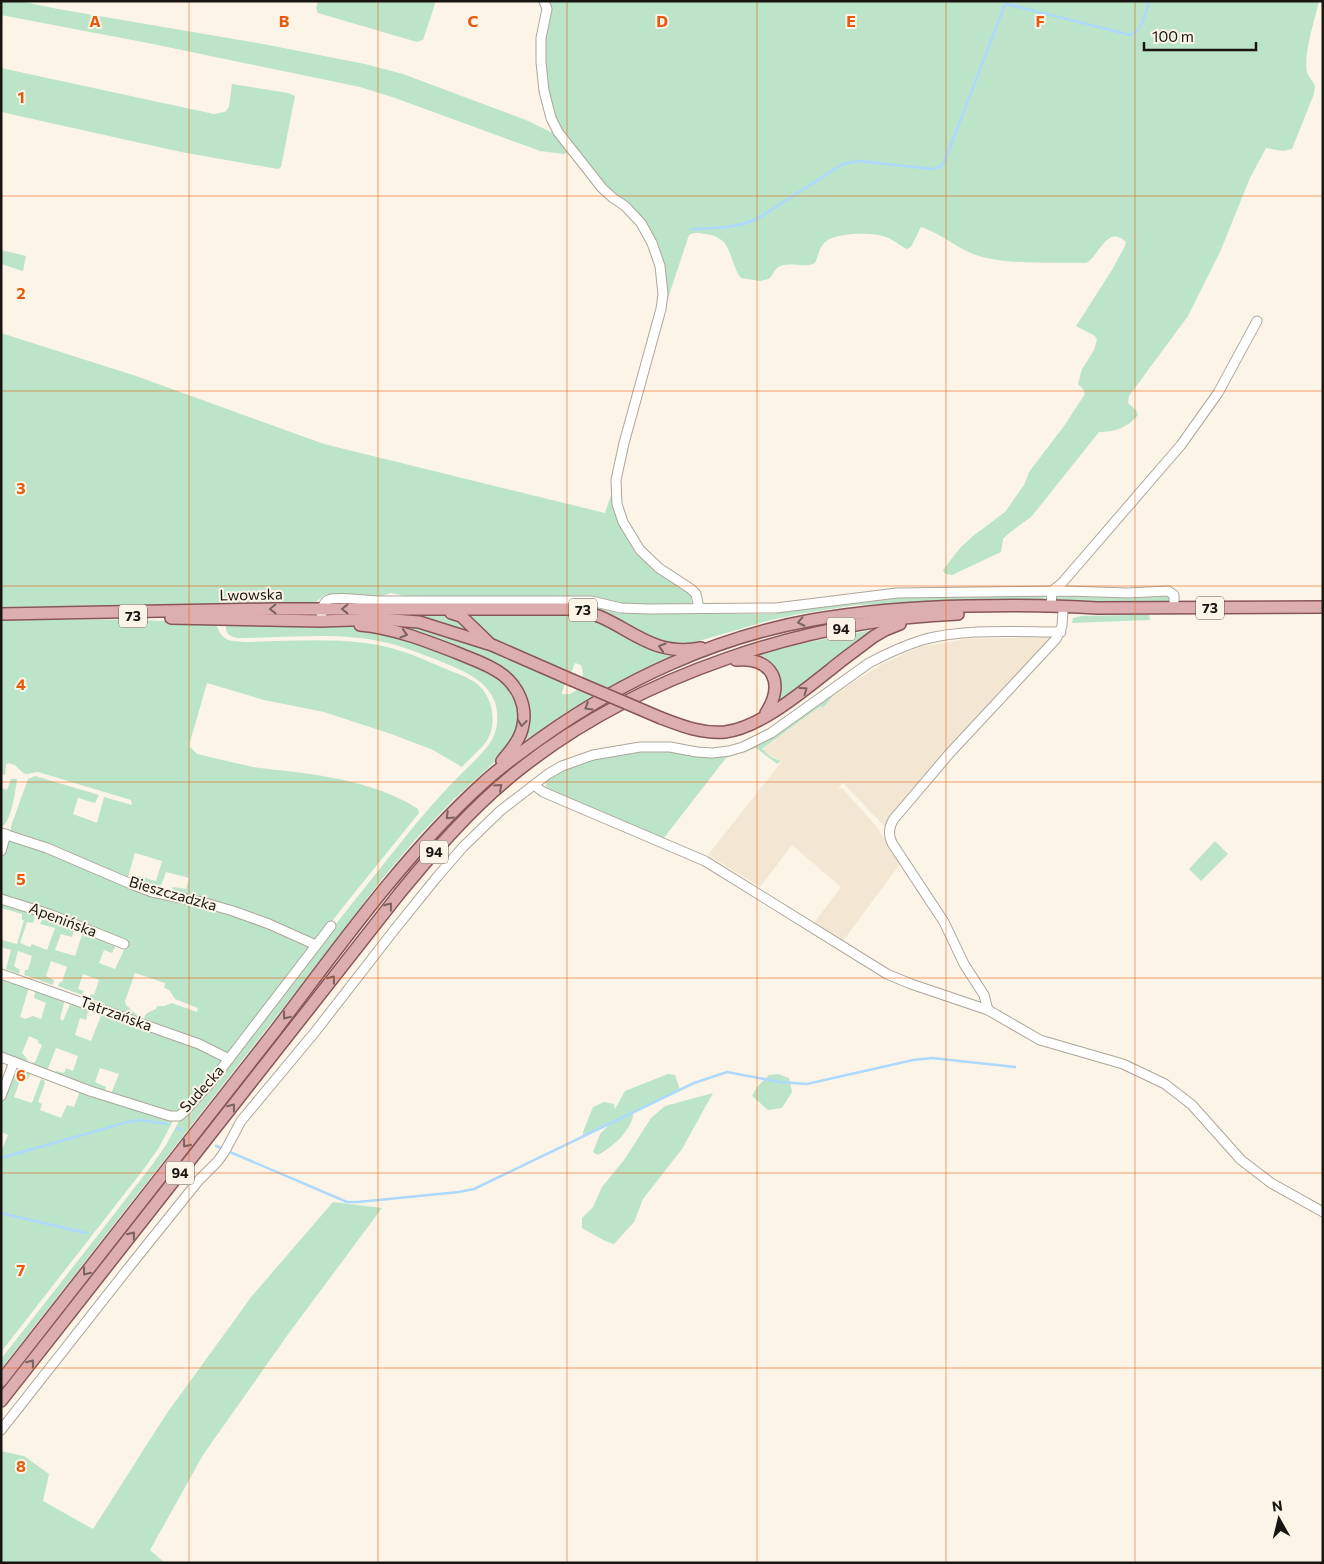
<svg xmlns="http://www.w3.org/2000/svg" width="1324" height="1564" font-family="Commissioner,sans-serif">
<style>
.built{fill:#f3e7d4}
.green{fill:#bce4c9}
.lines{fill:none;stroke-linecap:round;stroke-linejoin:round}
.stream{stroke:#acd9fd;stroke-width:2.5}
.minor-casing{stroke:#ada69a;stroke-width:11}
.major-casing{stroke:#895657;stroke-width:14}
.minor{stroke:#fff;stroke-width:9}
.major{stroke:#ddaeb0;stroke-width:11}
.major-bridge-casing{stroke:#895657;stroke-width:14;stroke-linecap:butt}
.major-bridge{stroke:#ddaeb0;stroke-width:11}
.oneway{stroke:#7b6261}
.grid{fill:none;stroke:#e8590c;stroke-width:1;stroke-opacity:0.55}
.labels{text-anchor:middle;stroke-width:4;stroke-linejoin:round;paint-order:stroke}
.shield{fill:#fbf4e7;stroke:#5d5952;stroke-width:1}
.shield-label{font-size:14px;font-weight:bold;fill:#191612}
.street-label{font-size:15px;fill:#191612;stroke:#fbf4e7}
.grid-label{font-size:16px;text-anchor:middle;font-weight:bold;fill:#e8590c;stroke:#fbf4e7;stroke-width:4;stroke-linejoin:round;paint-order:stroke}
</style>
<rect width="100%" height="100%" fill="#fbf4e7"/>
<polygon class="built" points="1056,637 884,826 843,783 838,788 843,789 877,827 900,864 843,941 814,923 841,887 792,845 760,887 708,855 782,761 770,756 762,750 821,706 823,708 836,693 882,664 919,647 961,640 963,639"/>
<g class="green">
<polygon points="1,1 20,1 58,9 263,44 365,64 403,74 526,120 559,136 571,151 564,154 540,151 395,98 360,87 148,43 1,15"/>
<polygon points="318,1 434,1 435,4 423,40 417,42 318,13 316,8"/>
<path d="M551,1H1319C1315,19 1303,55 1307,72C1308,76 1313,81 1315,86L1314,94L1292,149L1283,151L1266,148L1250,178L1220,252L1188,316L1129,396L1128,403L1136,410L1138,415C1127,428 1115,432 1099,432L1032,516L1008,534L1003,539L1001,552L952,575L945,574L943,570L960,548L973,536L1005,512L1024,485L1029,472L1064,426L1085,394L1083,389L1078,384L1082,369L1094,350L1097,340L1095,336L1076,326L1112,270L1125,246L1126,242C1106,224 1100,256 1086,263C1053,262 1009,265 979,256C958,250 941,233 921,227L911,247L907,249C900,246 894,240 886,237C872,232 837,232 825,242C819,248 818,257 815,263C804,269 787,260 777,268C774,271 772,276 769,279L760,281L741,278C728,261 734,237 705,234C699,233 695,232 689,235L660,322L657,250L559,129L548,101L543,41Z"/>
<polygon points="1,68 214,114 225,112 229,107 232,84 288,93 295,96 281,167 278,169 181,152 1,112"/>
<polygon points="1,250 26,256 23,271 1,264"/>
<polygon points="1,333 136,376 324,444 605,513 614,486 627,534 692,594 691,605 642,605 597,600 410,597 391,593 378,597 363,598 330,594 324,595 315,603 310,604 1,607"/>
<polygon points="1071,594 1083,596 1170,595 1170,601 1060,602 1057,600 1057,595"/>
<polygon points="1043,595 1045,597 1043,601 856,605 799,614 771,620 685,645 653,640 595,610 333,604 334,602 579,603 604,607 618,613 648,614 773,614 793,609 891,596"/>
<path d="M573,612L678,654C621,677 570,709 520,744L525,733L513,678L371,622L410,624L460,637L566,682L562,692V694C578,697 587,679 581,665L575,663L571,673L496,641L487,636L464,613Z"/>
<path d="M404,615C418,615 448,612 459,620C463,624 467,628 470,632L443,623L404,616Z"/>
<polygon points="1130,615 1149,615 1150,620 1072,623 1073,618 1081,616"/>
<path d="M1,620C72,620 144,617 215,625L217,626C222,642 231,641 246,642C285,641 326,638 365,643C392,646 417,656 441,667C453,672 466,676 476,683C493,696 498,724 486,742C479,751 469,759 462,767L433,750L394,735L324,712L264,700L207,683L190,742V747L197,754C216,758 234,763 253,767C267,769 281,770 295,772C336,777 383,786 418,809L419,813L343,907L234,1050L228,1053L146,1022L144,1017L147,1013L156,1009L157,1006H164L172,1003L197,1012L198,1008L175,999L169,990L164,988L165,983L135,973L125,1001L126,1005L137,1015L135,1019L105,1007V1004L89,998L91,994L94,995L99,980L83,974L78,989L84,991L82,995L58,986L60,982H62L67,967L51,961L46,976L54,980L53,985L24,975L25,970H28L32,956L18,951L14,966L20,970L19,974L6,969L11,950L1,947V940L17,944L24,920H22V914L1,908V903L34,912L35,917L33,923L27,922L20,943L30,947L32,944L47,950L55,928L40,924L45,915L75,927L72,937L61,934L55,950L75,956L82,935L81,934L82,930H84L113,942L115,947L112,953L104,950L99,963L115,969L128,942L53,913L1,897V859L6,841L8,839L12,838L75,861L122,883L142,891L171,898L173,887L186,889L189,878L166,872L159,891L136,883L138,876L156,881L162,861L135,853L127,880L51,847L11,833V826L28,779L35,776L99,795L95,803L78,798L73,814L97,823L104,797L132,805L131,800L38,772L26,774L22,772L15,765L8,763L6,765L5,775L1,774Z"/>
<path d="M226,625L332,626L358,627L401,636L487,669L511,689L518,702L520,716L518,730L511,744L498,759L452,801L415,840L382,879L333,944L1,1369V1359L98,1235L152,1165L166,1145L179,1121L195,1103C266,1012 338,921 410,831C425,813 440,795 457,778C468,767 481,756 490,743C498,731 499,716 495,702C487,681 466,672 447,664C427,656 408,648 388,643C339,631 287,638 238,638C230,636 225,634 226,625Z"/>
<polygon points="878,629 777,705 779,692 765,661 754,655 809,642"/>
<polygon points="839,689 823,708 821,706 762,749 771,757 781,761 777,764 756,748 726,758 663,839 546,788 546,780 550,776 580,761 649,749 731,755"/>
<path d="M11,779H17C15,793 12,820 1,828V788L7,790Z"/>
<polygon points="1215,841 1228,854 1201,881 1189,869"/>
<polygon points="1,977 29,987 20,1017 25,1019 33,1016 41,1019 46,1003 34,998 35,992 38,990 65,999 60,1019 63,1021 71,1002 89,1008 89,1013 88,1012 86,1020 80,1018 75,1035 91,1041 102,1013 218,1055 222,1058 223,1063 176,1115 110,1096 119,1074 100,1068 95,1082 106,1087 104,1093 55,1074 56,1071 64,1073 66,1068 73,1071 78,1056 56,1048 47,1071 32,1065 33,1062 35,1062 42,1045 38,1043 38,1040 29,1036 22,1053 28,1060 26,1063 1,1054"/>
<polygon points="19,1069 31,1073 28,1079 21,1078 14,1097 32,1103 41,1079 44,1080 45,1083 38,1102 42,1104 40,1110 61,1118 67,1105 74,1107 80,1091 170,1119 173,1121 158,1149 143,1170 1,1352 1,1152 8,1135 1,1132 1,1102 12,1074 15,1074"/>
<path d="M668,1074L675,1075L680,1090L634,1112C631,1131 614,1146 598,1155L593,1152L600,1134L610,1124L583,1137V1132L593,1107L604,1102L614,1104L615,1109L625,1091Z"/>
<polygon points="778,1074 789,1078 792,1092 782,1108 768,1110 752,1096 757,1087 769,1075"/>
<polygon points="713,1093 682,1149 643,1199 634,1222 614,1244 605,1241 582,1228 582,1218 593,1207 602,1187 624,1160 651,1118 665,1106"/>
<polygon points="333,1202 382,1208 289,1333 203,1455 150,1550 165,1563 1,1563 1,1451 24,1456 49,1474 43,1501 93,1529 167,1413 252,1296"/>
</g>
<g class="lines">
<g class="stream">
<path d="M692,229C715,228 736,228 757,219L843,164L859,161L932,169L940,167L944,163L1004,7L1007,4L1130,35C1143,31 1145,13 1149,1"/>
<polyline points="177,1128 181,1130"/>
<polyline points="216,1146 221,1148"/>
<polyline points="230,1152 347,1202 358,1202 459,1192 474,1189 694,1083 727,1072 780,1082 807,1084 913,1060 932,1058 1015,1067"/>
<polyline points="1,1158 128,1122 140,1120 167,1124"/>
<polyline points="1,1213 86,1233"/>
</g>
<defs>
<g id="minor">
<polyline points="544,1 547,9 541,38 541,62 544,91 551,118 558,132 602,188 613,198 625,206 641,223 652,243 660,266 663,294 661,309 624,443 616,480 617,504 623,522 640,550 659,568 691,589 696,594 699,608"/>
<polyline points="1051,606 1052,591 1062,583 1181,445 1218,393 1257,321"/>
<path d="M321,621C322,614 321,604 328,600C335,596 370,601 381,601C447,601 513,601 580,601H591L621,608L648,609L776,608L897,593L1066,591L1128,593L1168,591L1174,595V608"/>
<polyline points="534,785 543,792 705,861 887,974 911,984 988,1010 1040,1040 1123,1064 1165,1084 1192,1105 1241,1160 1271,1183 1323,1212"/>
<polyline points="1,833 47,848 131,884 152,892 205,903 233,911 269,924 316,945"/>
<polyline points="1,851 6,834"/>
<polyline points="1,899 49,914 124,944"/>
<polyline points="1,974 199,1044 229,1059"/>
<path d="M988,1010L984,995L964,964L944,922L892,843C888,834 889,828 893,820L949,754L1056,639L1062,626L1063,611"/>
<polyline points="1,1057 90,1091 170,1116 179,1116 184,1112 212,1081 331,926"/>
<polyline points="1,1096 14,1062"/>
<path d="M1,1430L130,1266L199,1180L218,1161L225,1151L241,1121L315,1032L395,929L437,877L463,847L500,811L548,774L562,766L593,755L640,747H670L697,752L712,753L729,751L743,747L771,733L869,663C886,654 903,646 922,640C963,628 1018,632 1061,632"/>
</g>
<g id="major">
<polyline points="451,613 461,616 488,642"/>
<path d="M1,614L276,609H569C622,613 642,659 701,648"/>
<polyline points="171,618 321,621 380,619 419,622 492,645 572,680"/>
<path d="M360,625C393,628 424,640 455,652C471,659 489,664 503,675C518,687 527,706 523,725C521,739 510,751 502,761"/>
<path d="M736,660C773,657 785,683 766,713"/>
<path d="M661,718C682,726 702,734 725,732C760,728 803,691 830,670C844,658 859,648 873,637L885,630L900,624"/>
<path d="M1,1381C92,1264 184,1148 275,1031C339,947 404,855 482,784C501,766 523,751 544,736C623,680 716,637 812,620C864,611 916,607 968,606C1012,605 1054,605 1097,608L1323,607"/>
<path d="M1,1401L399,894C436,849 474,805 520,769C639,675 807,620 958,614"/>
</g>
</defs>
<use href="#minor" class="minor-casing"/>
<use href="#major" class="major-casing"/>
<use href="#minor" class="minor"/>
<use href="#major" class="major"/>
<defs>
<polyline id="major-bridge" points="572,680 661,718"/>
</defs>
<use href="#major-bridge" class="major-bridge-casing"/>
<use href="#major-bridge" class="major-bridge"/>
</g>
<defs><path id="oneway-chevron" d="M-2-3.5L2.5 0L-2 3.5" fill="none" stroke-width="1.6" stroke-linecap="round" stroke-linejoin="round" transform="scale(1.25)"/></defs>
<g class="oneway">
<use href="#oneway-chevron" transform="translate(273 609) rotate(179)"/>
<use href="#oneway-chevron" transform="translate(345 609) rotate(-180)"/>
<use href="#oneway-chevron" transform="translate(801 622) rotate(168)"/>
<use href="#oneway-chevron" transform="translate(404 634) rotate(16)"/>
<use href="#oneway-chevron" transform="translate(662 647) rotate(-164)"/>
<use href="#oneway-chevron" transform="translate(804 690) rotate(-36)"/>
<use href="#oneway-chevron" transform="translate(588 707) rotate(149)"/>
<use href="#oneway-chevron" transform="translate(522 723) rotate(97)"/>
<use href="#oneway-chevron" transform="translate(499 787) rotate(-42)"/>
<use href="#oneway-chevron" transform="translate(449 816) rotate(136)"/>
<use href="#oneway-chevron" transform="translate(389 906) rotate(-51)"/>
<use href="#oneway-chevron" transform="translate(332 979) rotate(-52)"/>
<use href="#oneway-chevron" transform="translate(286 1016) rotate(128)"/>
<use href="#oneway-chevron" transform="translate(232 1107) rotate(-52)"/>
<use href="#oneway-chevron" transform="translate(186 1144) rotate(128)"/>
<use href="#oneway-chevron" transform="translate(132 1235) rotate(-52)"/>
<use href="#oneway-chevron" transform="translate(86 1272) rotate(128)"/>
<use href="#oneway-chevron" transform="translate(31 1363) rotate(-52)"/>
</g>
<path class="grid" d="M189,1V1563M378,1V1563M567,1V1563M757,1V1563M946,1V1563M1135,1V1563M1,196H1323M1,391H1323M1,586H1323M1,782H1323M1,978H1323M1,1173H1323M1,1368H1323"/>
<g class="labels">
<g class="shield">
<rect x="1196" y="596.5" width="28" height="23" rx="4"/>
<rect x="569" y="598.5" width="28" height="23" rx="4"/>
<rect x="119" y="604.5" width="28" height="23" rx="4"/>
<rect x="827" y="617.5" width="28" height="23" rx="4"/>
<rect x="420" y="840.5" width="28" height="23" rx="4"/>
<rect x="166" y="1161.5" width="28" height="23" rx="4"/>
</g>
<g class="shield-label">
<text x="1210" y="613">73</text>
<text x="583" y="615">73</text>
<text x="133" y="621">73</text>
<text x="841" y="634">94</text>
<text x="434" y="857">94</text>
<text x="180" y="1178">94</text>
</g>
<g class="street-label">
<text transform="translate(251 595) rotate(-1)" y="5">Lwowska</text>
<text transform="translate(173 894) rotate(16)" y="5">Bieszczadzka</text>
<text transform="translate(63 920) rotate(21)" y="5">Apenińska</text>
<text transform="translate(116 1014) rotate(20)" y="5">Tatrzańska</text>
<text transform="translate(202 1089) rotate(-48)" y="5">Sudecka</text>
</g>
</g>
<g class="grid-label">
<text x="95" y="27">A</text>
<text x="284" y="27">B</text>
<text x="473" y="27">C</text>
<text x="662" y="27">D</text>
<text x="851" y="27">E</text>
<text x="1040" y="27">F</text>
<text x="21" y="103">1</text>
<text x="21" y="299">2</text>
<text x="21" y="494">3</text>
<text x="21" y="690">4</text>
<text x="21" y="885">5</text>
<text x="21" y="1081">6</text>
<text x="21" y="1276">7</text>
<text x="21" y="1472">8</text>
</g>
<rect width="1324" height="1564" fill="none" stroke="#191612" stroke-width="5"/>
<g transform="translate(1279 1519) rotate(352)" stroke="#fbf4e7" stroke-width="4" paint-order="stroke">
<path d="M0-4L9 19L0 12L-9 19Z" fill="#191612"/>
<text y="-8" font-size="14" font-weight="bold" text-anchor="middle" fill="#191612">N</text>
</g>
<path d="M1144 42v8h112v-8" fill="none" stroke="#191612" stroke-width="2.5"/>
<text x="1152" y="42" font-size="15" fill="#191612" stroke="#fbf4e7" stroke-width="4" paint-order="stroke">100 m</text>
</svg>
